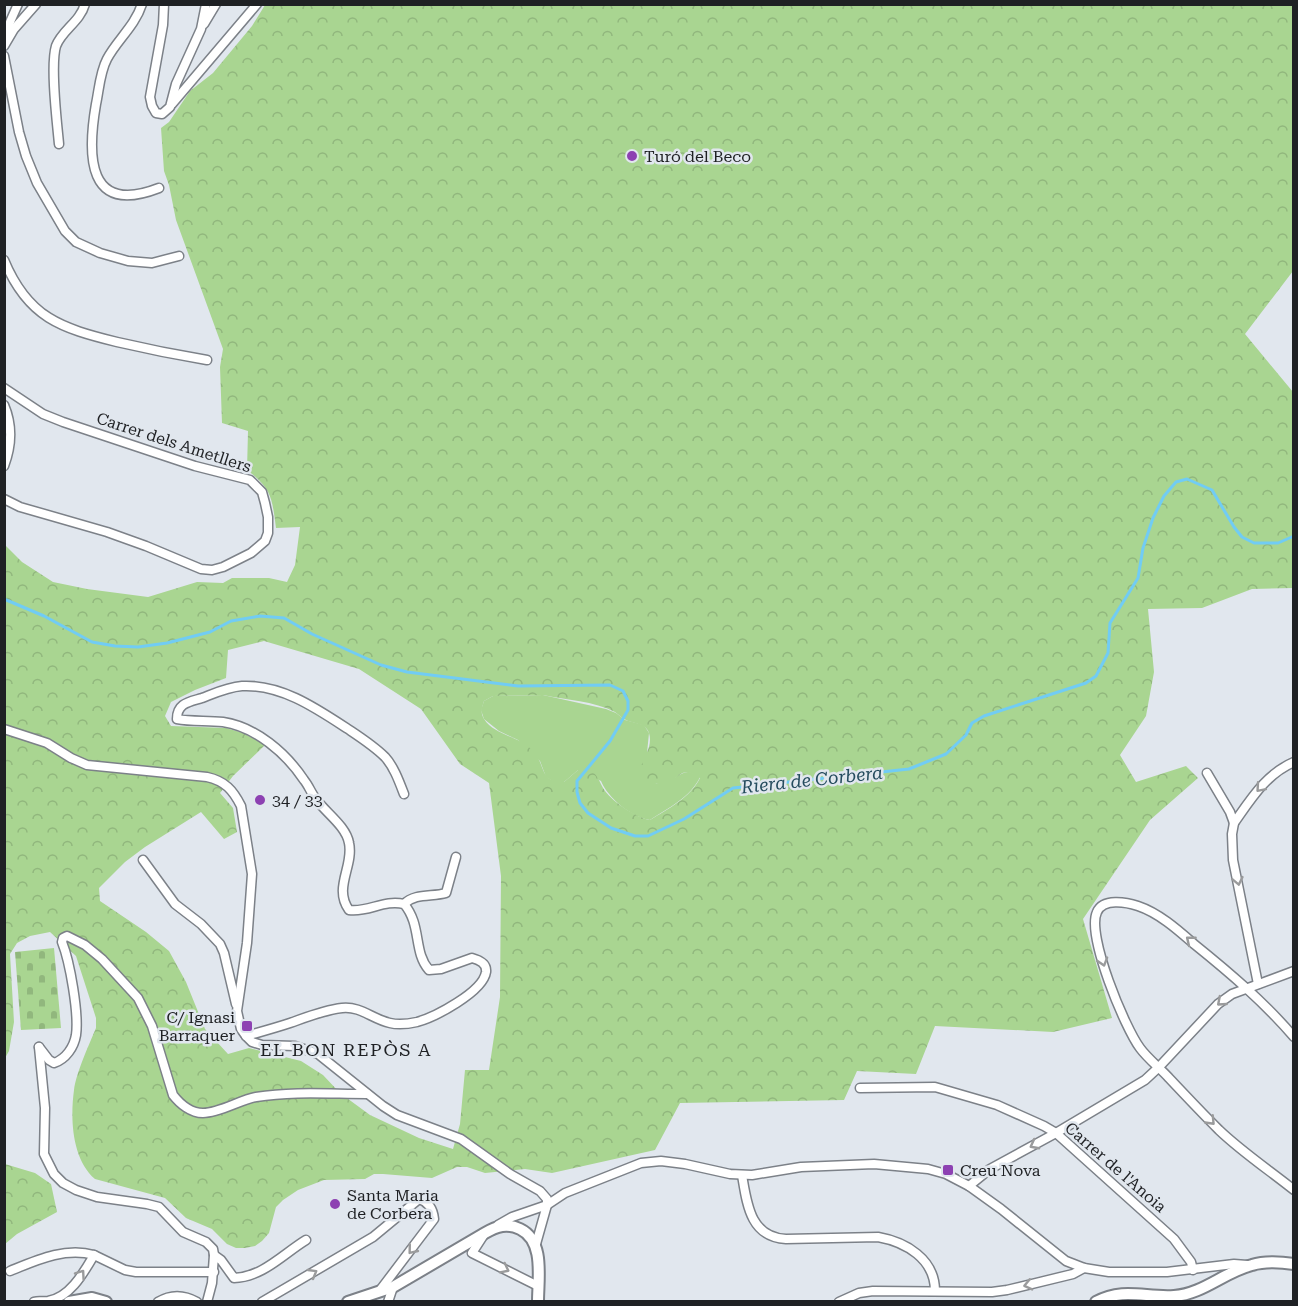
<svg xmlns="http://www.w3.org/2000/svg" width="1298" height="1306" font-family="'Roboto Serif',serif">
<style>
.green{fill:#a9d591}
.forest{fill:url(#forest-crowns);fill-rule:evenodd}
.cemetery{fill:url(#cemetery-stones)}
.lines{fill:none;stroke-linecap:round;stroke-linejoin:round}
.stream{stroke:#71ccf4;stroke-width:3}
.minor-casing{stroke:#7c8188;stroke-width:11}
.tertiary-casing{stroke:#7c8188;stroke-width:14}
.minor{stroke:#fff;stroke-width:8}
.tertiary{stroke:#fff;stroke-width:10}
.oneway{stroke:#9a9b9c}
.poi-dot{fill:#8d41b2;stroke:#e1e7ee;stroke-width:2}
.labels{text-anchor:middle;stroke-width:5;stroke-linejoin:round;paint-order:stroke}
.poi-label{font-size:16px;fill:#1f2124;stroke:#e1e7ee;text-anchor:start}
.street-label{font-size:16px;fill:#1f2124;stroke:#e1e7ee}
.water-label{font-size:18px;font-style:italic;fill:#254c5e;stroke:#e1e7ee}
.neighbourhood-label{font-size:18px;letter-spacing:1.5px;fill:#1f2124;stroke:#e1e7ee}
</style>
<defs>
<pattern id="forest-crowns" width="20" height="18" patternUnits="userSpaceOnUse" patternTransform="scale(1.5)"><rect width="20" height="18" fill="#a9d591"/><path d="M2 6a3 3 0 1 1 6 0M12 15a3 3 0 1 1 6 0" fill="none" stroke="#91b77d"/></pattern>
<pattern id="cemetery-stones" width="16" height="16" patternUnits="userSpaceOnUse" patternTransform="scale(1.5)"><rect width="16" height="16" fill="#a9d591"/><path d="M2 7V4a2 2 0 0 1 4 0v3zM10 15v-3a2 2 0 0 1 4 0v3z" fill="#91b77d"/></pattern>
</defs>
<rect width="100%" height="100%" fill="#e1e7ee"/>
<path class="green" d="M543,695L606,709L616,713L625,720L644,725L649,733L647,753L656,784C661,782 667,781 672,779C685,773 686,768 700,777C691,797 668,808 650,820C631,817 608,798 601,781L578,770L564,782H554L546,777L540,761L518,740L499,731L484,719L481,710L484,701L493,696Z"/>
<g class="forest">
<path d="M265,5H1293V271L1245,334L1293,392V588L1252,589L1202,608L1148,609L1154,672L1146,716L1120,755L1136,782L1186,766L1198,778L1150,820L1083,919L1112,1018L1053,1032L935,1026L916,1074L857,1071L844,1100L680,1103L655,1150L552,1173L525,1169L485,1173L467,1167H457L432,1178L383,1174H374L365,1179L324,1180L298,1190L283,1200L276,1207L269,1233L262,1241L255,1246L245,1248H236L227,1244L212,1229L186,1218L165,1198L95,1179C72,1159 70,1119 74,1090C76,1073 89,1045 96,1028V1018L76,956L50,932L30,936L17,943L10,954L14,1022L9,1051L5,1058V545L22,562L53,582L87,589L148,597L197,582L223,583L232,578H269L287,582L295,565L300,527L276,528C272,498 272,489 247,470L248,431L222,423L220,367L223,349L176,220L169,185L164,171L161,128L169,122L190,91L213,73L252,26ZM264,641L359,669L421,709L460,764L489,783L501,876L500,997L489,1070H465L460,1124L453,1149L419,1138L370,1115L340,1093L323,1075L301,1061L249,1048L228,1054L205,1029L186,982L169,951L146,932L100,901L99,888L125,862L145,847L201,812L224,839L237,832L233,808L220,793L233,776L265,745L243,733L226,728L171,726L165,716L171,702L195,690L226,678L228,650ZM543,695C566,700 594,701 615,712C619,715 622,718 626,720C634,724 646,723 649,733C654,750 638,761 640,777L647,784C653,783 661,785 666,783C682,777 681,765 700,778C691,797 668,809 650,820C637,818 613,802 605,791C599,782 598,774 588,768L578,770L564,782C539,782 546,766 534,752C521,736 495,736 484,719C480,712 482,708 484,701L493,696Z"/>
<polygon points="5,1164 35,1173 51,1184 57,1212 17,1234 5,1244"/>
</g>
<polygon class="cemetery" points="54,948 61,1028 21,1030 15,952"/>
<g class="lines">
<polyline class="stream" points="4,599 44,616 92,642 115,646 138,647 167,643 210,632 231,621 260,616 284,618 312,634 381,665 407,672 518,686 610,685 623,691 628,701 628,710 610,741 577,781 577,792 580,803 588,813 611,828 635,836 648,836 684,819 733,788 909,769 946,754 966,735 972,723 984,716 1086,683 1096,676 1108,653 1110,623 1138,578 1143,548 1153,518 1164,496 1176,482 1187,479 1212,490 1234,527 1242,537 1254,543 1278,543 1294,536"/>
<defs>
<g id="minor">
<path d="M142,4C135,26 117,40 107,59C100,72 99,90 96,104C87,156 87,216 159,188"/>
<polyline points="164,4 163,25 150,97 152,106 156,113 162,114 170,107 176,84 201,29 206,4"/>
<polyline points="204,24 216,4"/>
<polyline points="7,36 10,22 18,4"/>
<polyline points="4,46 14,29 36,4"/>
<polyline points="4,56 19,132 26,156 37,183 65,231 76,242 100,253 128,261 152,263 179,256"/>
<polyline points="172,104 257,4"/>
<path d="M59,144C57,122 50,66 56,46C62,30 80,22 85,4"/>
<path d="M4,260C28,318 61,328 117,342C147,349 177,355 207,360"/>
<polyline points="4,388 43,414 63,422 195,466 250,480 262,492 265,503 268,517 268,533 265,541 251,553 223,567 212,570 201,569 146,546 107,532 20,507 4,499"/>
<path d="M4,405C13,426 12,445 4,466"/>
<path d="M4,729L47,743L71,758L87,765L207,777C225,781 233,790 241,806L252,874L247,943L237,1011L241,1029L246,1036L252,1042L262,1045L295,1046L318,1054L383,1106L397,1115L461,1139L510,1174L540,1191L547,1199V1205L536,1244"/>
<polyline points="1207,773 1230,812 1234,823 1232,834 1233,860 1258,984"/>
<path d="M1234,823C1251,799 1266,774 1294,762"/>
<polyline points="143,860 175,904 201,924 220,944 224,953 236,1004"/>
<path d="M404,904C415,893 432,897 446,893L456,857"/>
<path d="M246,1036C260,1032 275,1028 290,1023C307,1017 324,1010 342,1008C361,1006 372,1019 390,1023C398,1025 408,1024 417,1022C435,1017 483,992 486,972C487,963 479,960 472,958L441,969L429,970C413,952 422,925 404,904C384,899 368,913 349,910C333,888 354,866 349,843C346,826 326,813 316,799C311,793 309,786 304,780C286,753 256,727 223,722C208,720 192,722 177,719C177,703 189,702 202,698C215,693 228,687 242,686C281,684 316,708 348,729C360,737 374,746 385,757C394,767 399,781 404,794"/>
<path d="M1294,1037C1264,1002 1230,973 1194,944C1178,930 1159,913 1138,906C1126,902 1103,898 1097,912C1086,935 1125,1028 1140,1048C1148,1059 1160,1068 1169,1078C1185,1095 1202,1113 1219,1130C1242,1152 1269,1170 1294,1190"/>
<path d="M39,1047L49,1060L54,1063C66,1059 74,1047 76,1035C79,1014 70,962 62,942L63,938L67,936L85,945L102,959L138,998L152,1026L173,1095C180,1104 191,1113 203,1113C219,1113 240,1100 256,1097C293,1091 330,1094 367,1094"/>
<polyline points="39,1047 45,1108 44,1154 54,1174 63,1183 76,1190 97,1197 147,1204 159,1207 183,1232 206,1242 213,1249 214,1255"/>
<polyline points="860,1088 935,1087 997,1105 1044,1126 1056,1133 1174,1239 1191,1262 1193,1270"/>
<path d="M742,1175C747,1204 750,1237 786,1239L878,1237C906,1242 935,1259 935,1291"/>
<polyline points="969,1186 990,1169 1056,1133 1145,1080 1159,1067 1218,1004 1232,994 1294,971"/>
<polyline points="498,1225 512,1217 547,1205 565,1193 641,1163 661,1161 685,1164 730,1174 752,1175 801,1167 874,1164 928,1169 946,1174 969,1186 1001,1209 1066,1261 1084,1268 1109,1272 1167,1272 1234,1264 1247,1265"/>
<polyline points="483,1236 472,1253 538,1286"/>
<path d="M10,1271C37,1260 65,1247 94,1255"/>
<path d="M34,1302C39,1301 43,1301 48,1301C70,1298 84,1272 94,1255L125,1270L136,1272H214"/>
<path d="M158,1302C171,1294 183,1294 197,1302"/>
<path d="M207,1302L212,1283L214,1255L221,1260L234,1278C263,1277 283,1254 306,1240"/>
<path d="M262,1302L373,1237L419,1199C429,1202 433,1209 434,1219L381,1289"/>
<polyline points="388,1302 393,1287"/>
<polyline points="839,1302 859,1293 873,1291 992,1292 1007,1290 1073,1274 1084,1268"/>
</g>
<g id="tertiary">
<polyline points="69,1302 92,1298 106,1302"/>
<path d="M348,1302L393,1287L485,1233C497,1226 507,1223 520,1229C545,1241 538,1278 538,1302"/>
<path d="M1096,1302C1124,1287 1145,1298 1174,1296C1203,1294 1224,1272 1252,1265C1265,1261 1280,1262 1294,1264"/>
</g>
</defs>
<use href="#minor" class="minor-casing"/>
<use href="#tertiary" class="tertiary-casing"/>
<use href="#minor" class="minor"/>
<use href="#tertiary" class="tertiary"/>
</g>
<defs><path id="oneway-chevron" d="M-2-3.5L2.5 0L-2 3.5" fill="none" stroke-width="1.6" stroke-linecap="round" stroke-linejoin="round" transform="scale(1.5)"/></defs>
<g class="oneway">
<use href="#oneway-chevron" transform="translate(1260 788) rotate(131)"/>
<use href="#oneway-chevron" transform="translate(1238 881) rotate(78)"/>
<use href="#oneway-chevron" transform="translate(1190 940) rotate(-141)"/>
<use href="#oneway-chevron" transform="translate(1103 962) rotate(73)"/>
<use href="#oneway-chevron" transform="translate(1221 1002) rotate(139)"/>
<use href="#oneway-chevron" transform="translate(1211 1121) rotate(46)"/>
<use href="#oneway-chevron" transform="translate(1034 1145) rotate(152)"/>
<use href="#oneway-chevron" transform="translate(412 1250) rotate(129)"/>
<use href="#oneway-chevron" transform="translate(505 1269) rotate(27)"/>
<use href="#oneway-chevron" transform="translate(313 1273) rotate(-30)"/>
<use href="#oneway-chevron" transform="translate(81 1274) rotate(-55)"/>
<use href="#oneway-chevron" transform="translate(1028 1285) rotate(167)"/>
</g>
<g class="poi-dot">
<circle cx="632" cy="156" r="6"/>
<circle cx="260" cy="800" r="6"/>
<rect x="241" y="1020" width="12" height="12" rx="3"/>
<rect x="942" y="1164" width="12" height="12" rx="3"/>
<circle cx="335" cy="1204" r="6"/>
</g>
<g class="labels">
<g class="poi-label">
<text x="644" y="162">Turó del Beco</text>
<text x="272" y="806">34 / 33</text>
<text x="235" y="1023" text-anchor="end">C/ Ignasi<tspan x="235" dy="18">Barraquer</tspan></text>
<text x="960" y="1176">Creu Nova</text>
<text x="347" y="1201">Santa Maria<tspan x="347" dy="18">de Corbera</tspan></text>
</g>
<g class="street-label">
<text transform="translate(174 442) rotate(18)" y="6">Carrer dels Ametllers</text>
<text transform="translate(1116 1167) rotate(41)" y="6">Carrer de l'Anoia</text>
</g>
<g class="water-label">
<text transform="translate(812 780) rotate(-6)" y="6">Riera de Corbera</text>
</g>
<g class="neighbourhood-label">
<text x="346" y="1056">EL BON REPÒS A</text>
</g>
</g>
<rect width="1298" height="1306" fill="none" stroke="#1f2124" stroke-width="12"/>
</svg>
